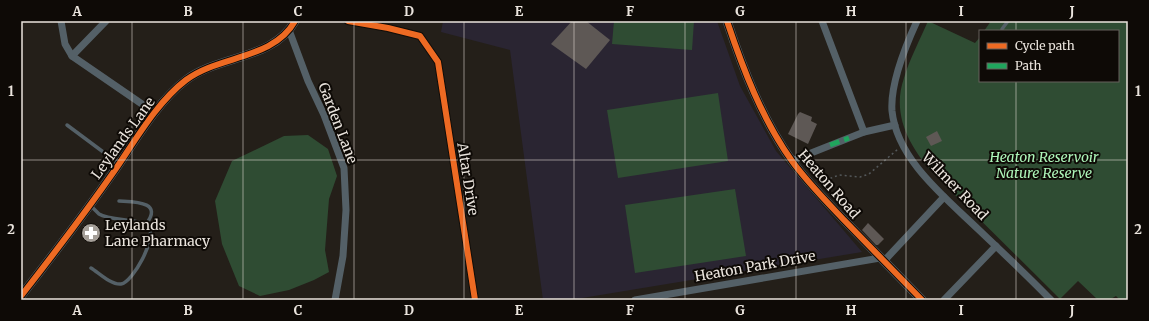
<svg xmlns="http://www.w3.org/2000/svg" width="1149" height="321" font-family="Merriweather,serif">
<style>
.education{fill:#2a2532}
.green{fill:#2f4c33}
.building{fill:#5e5855}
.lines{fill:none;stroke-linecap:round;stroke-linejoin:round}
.path{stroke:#54585a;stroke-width:1.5;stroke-dasharray:2 3;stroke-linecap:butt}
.lane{stroke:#546067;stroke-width:3.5}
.street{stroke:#546067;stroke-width:7}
.secondary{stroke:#576168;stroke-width:9}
.quiet{stroke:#20a55d;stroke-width:5;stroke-dasharray:10 5;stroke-linecap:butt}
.cycleway-casing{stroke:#0e0a06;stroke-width:8}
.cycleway{stroke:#ed6a23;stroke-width:6}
.grid{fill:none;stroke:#eae4dd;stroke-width:1;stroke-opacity:0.55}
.labels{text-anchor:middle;stroke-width:4;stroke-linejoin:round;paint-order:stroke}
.street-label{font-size:14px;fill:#eae4dd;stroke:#0e0a06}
.park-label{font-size:14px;font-style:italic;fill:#adf5b9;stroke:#0e0a06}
.poi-label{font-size:14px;fill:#eae4dd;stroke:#0e0a06;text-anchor:start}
.neatline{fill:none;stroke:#eae4dd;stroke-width:1.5}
.grid-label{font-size:13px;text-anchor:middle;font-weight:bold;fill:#eae4dd}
</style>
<rect width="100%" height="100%" fill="#241f19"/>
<polygon class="education" points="443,21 717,21 740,86 776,151 862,252 570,300 543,300 510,50 441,32"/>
<g class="green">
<polygon points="614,21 694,21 692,50 612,44"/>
<path d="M928,21L975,43L980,37V81H1118V31H984L991,21H1128V296L1125,300H1120L1116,296L1109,300H1098L1078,281L1060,299L935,175C910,148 891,115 904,78C910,58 920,40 928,21Z"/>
<polygon points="718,93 728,161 618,178 607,110"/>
<polygon points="308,135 328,149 337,176 329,199 325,250 329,272 314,280 289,290 260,296 239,286 222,244 215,201 232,161 284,136"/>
<polygon points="735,189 746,256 635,273 625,205"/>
</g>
<g class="building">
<polygon points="572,21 586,21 610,40 586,69 551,44"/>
<polygon points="800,112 812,117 811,121 817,124 808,144 788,134 798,114"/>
<polygon points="937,131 942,141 931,146 926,137"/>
<polygon points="868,223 884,239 878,245 876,245 862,230"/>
</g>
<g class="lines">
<polyline class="path" points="821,182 839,175 860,177 869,174 898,149"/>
<g class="lane">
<polyline points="1002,29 1008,21"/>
<polyline points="67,125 118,163"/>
<path d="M119,201C133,202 164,201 146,224"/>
<path d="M90,205C93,208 96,211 99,214C110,221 143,219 149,227C157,238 133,282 121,284C111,285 99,273 91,268"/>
</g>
<g class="street">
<polyline points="61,21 65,44 72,56 155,113"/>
<polyline points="348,21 388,28 420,36 438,62 475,300"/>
<polyline points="822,21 864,132"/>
<path d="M917,21C906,45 890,84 892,111C897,160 946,198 979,230C1003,253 1028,276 1051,300"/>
<polyline points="289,30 308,81 324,115 344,168 346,210 343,256 335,300"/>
<polyline points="72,56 106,21"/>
<polyline points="791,161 864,132 895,125"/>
<polyline points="884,261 944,197"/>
<polyline points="635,300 880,258"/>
<polyline points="944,300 996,246"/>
</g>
<g class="secondary">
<path d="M727,21C743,69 762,119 792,161C807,182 826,201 844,220C870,247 896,273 922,300"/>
<path d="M21,296C53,255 85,213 115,170C135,141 157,102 186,80C219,55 273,60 295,21"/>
</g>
<polyline class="quiet" points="830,145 849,138"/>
<defs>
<g id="cycleway">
<polyline points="348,21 388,28 420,36 438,62 475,300"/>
<path d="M727,21C743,69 762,119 792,161C807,182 826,201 844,220C870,247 896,273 922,300"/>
<path d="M21,296C53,255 85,213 115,170C135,141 157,102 186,80C219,55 273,60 295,21"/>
</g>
</defs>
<use href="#cycleway" class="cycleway-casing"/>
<use href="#cycleway" class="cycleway"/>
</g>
<path class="grid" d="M132,21V300M243,21V300M354,21V300M464,21V300M574,21V300M685,21V300M796,21V300M906,21V300M1016,21V31M1016,81V300M21,160H1128"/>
<defs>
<symbol id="pharmacy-disc" viewBox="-11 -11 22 22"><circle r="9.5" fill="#a59f98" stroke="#0e0a06"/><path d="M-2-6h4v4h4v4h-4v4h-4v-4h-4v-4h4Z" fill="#fff"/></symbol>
</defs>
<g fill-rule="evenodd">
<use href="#pharmacy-disc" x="80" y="222" width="22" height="22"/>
</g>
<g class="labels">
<g class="street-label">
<text transform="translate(338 123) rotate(69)" y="5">Garden Lane</text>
<text transform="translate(123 138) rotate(-54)" y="5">Leylands Lane</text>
<text transform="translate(468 179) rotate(81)" y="5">Altar Drive</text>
<text transform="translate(829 184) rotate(49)" y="5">Heaton Road</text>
<text transform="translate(955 186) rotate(46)" y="5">Wilmer Road</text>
<text transform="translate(755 266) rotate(-10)" y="5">Heaton Park Drive</text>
</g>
<g class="park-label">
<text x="1044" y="162">Heaton Reservoir<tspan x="1044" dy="16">Nature Reserve</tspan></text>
</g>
<g class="poi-label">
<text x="105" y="230">Leylands<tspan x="105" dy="16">Lane Pharmacy</tspan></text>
</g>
</g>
<rect width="1149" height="321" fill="none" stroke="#0e0a06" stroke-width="44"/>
<rect x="979" y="30" width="140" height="52" fill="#0e0a06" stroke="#66615c"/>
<rect x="987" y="43" width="20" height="6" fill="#ed6a23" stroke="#66615c"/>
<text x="1015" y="50" font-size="12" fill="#eae4dd">Cycle path</text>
<rect x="987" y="63" width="20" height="6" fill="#20a55d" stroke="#66615c"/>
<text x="1015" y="70" font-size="12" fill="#eae4dd">Path</text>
<rect x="22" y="22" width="1105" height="277" class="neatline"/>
<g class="grid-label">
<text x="77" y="16">A</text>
<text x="188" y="16">B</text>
<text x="298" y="16">C</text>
<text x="409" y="16">D</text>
<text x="519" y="16">E</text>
<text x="630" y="16">F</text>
<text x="740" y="16">G</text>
<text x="851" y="16">H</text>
<text x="961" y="16">I</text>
<text x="1072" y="16">J</text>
<text x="11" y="96">1</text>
<text x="1138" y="96">1</text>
<text x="11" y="234">2</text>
<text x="1138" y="234">2</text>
<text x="77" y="315">A</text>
<text x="188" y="315">B</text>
<text x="298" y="315">C</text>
<text x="409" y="315">D</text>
<text x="519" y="315">E</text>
<text x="630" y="315">F</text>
<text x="740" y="315">G</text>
<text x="851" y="315">H</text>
<text x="961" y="315">I</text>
<text x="1072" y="315">J</text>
</g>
</svg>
